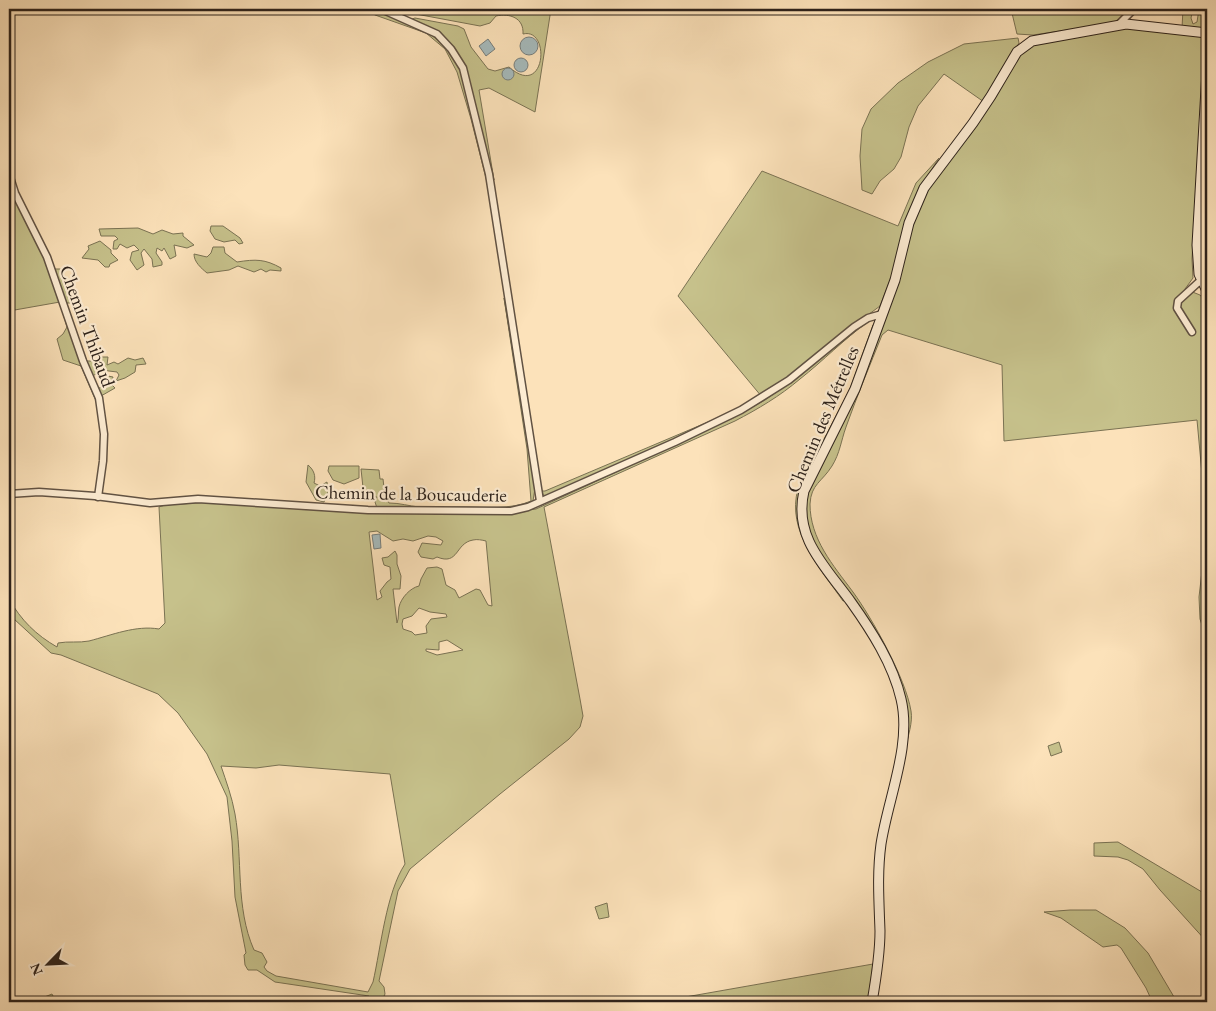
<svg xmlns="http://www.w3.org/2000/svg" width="1216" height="1011" font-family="'EB Garamond',serif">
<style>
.green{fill:#c6c18b;stroke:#7a7253;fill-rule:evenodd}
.water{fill:#a5babc;stroke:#757d7c}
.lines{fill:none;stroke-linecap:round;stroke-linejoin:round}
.street-casing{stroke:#615243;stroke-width:9}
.secondary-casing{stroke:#2d221b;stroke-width:11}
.street{stroke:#fdecd2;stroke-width:6}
.secondary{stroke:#fdecd2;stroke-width:9}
.labels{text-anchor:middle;stroke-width:4.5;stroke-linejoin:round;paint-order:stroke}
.street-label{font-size:19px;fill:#2d221b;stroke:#fdecd2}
</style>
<rect width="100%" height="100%" fill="#fce2ba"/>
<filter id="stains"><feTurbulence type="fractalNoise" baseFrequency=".004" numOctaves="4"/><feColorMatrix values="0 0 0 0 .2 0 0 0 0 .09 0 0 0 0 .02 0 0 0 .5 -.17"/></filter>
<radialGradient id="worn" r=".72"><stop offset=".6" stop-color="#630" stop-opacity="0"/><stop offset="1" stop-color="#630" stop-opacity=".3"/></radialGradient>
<g class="green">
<path d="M366,9H373C413,28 447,30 463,78L466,74C456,43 439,33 412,19L415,18L458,26L464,29L471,47L488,69L495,71L509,67C546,100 551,27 523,34C524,18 510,13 496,16L490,23L480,26L389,9H551L535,112L489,88L479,90L494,180L471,91L464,80L486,168L489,190L471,119L457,72L445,49L426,33L375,15Z"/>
<polygon points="1011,9 1131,9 1122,19 1114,23 1033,35 1017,34"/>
<polygon points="1183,9 1193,9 1191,18 1193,24 1197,22 1199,9 1207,9 1207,26 1201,30 1182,28"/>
<path d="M1119,28L1157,29L1201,35L1204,47L1192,259L1193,278L1185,289L1200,295L1207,303V641L1200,619L1199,597L1207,528L1197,420L1004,441L1002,365L888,330L882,335C870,365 857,396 846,427C841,441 840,453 832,466C822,482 811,484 810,504C810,539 833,565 853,592C872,618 906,679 911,711C913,722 908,737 905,748L897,676L810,538L805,509L806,495L846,417L874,349L891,301L918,208L931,183L971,134L1000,88L1011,64L1027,47L1038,43Z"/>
<polygon points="1018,38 1019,43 984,102 944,74 918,106 909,127 901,157 894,169 880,181 872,194 862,190 860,156 862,129 871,109 898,83 928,62 964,44"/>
<polygon points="1207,140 1207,282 1203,271 1201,245"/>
<polygon points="939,158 921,186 894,270 880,306 822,349 791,376 762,397 678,296 762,171 898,226 916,183"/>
<polygon points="9,179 45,259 86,361 95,361 100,357 108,357 107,365 114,362 118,364 128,358 135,360 143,358 146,364 136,365 135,372 125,378 116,381 119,375 117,372 101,370 93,376 98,402 96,401 81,366 63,360 57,339 63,334 67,327 60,302 9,311"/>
<polygon points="211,226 223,226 240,238 243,243 239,244 235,240 224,242 215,239 210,231"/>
<polygon points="138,228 153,234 162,230 173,234 183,233 183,236 194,245 187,248 174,245 176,256 170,259 164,248 162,251 157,248 156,253 162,262 162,265 153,267 152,259 144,249 141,253 144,265 137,270 130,260 132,252 139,250 134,245 127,248 120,244 117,249 113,249 114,241 118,239 115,236 101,236 99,229"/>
<polygon points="100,241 111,250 111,253 118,260 110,264 109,267 105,267 98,260 82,258 89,249 88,246"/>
<path d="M213,247H224L225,253L237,262C256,259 265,259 281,268V271L270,270L266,272L261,269L254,272L238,266L229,270L207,273C201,268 194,262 194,254L207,257L211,253Z"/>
<polygon points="54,269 61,269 70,295 77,303 67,303 61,298"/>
<path d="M504,298L535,488L533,501L513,512L536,509L733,418L765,400L800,376L861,325L868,322C844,339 823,361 800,379C780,396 758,409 735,421L544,507L580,699L583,716L580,727L569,739L500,794L410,869L398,891L379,981L384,987L385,994L384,996L408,1002H368L369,996L275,982L257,970H248L245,965L244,955L246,953L235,897L232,841L227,797L207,754L178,713L158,694L61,655L51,653L14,619L9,610V599C21,620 36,635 57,647L58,643C68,641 79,643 89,641C112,635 136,625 159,629L165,623L159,507L165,505L211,502L377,508L375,502L377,497H364L361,469L379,470L380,479H383L385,496L389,503C400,503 409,506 419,507C433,509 448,507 462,507C484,507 511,510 531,501L527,449ZM377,531L393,541L403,539L413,541L428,536L436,537L443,541L441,545L422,543L418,552L421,557L433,559L437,557C459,566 455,543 473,540C477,539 482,540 486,541L492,606L488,605L480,590L476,589L459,598L455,590L446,585L442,569L437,567L427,568L421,579L419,586C410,588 401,598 399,607C398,612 399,618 397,623L393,589H400L401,576L397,564V555L395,551L388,557L382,558L384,565L390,567L391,579L387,582L380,591L382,597L377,600L369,532ZM419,608L430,612L446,614L447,617L431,619L426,626L427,633L415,635L412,632L403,629L402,624L403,619L412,616ZM447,640L463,650L437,655L426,651V649L439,650V642ZM279,765L390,774L405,864C386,893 381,947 373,982L368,992L276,976L267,971L264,967L267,962L262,953L254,950C235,907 243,859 235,814C232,797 226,781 221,766L256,768Z"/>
<path d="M873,325L874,330L860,370L801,493L799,525L845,601H843C820,568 786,531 798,489L850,389Z"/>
<polygon points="103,375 113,377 111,384 115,388 101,396 96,395 98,389 102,386 100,384"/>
<polygon points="734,411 710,424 547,496 543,495 542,491 545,491"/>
<path d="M308,465C314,470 316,476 314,483L320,486L327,482L328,492L324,502L316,500L306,482Z"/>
<polygon points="329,466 359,466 359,478 344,484 333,480 328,471"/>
<polygon points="1059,742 1062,752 1051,756 1048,746"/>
<polygon points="1118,842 1207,895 1207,942 1160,890 1143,869 1128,860 1118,857 1094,856 1094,843"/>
<polygon points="607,903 609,917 599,919 595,907"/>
<polygon points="1070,910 1096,910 1125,928 1148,953 1177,1002 1149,1002 1151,999 1146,988 1121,948 1117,945 1103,947 1061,918 1044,912"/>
<polygon points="873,964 868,1002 657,1002"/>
<polygon points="52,994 56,1002 32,1002"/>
</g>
<g class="water">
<circle cx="529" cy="46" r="9"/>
<polygon points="488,39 495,49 486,56 479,46"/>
<circle cx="521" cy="65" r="7"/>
<circle cx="508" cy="74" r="6"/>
<polygon points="380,534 381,548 374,549 372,535"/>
</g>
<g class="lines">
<defs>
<g id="street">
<polyline points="381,9 437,34 451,49 463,68 489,174 540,501"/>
<polyline points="1119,24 1134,9"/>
<polyline points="9,174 15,193 47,257 83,361 99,398 104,434 103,461 98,497"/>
<polyline points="1192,332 1177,308 1178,301 1201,280"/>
<polyline points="9,494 39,492 95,496 150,503 198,499 368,510 511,511 528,507 675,442 741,410 789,380 854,327 868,318 882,314"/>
</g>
<g id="secondary">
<polyline points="1207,71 1197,245 1199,274 1207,291"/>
<path d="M872,1002C876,979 880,955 880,931C879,902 877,873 881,844C888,798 912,745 901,699C893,664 871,630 851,602C826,567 793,538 804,491L855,389L895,280L909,223L924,188L973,123L991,96L1017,52L1032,41L1126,24L1207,33"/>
</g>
</defs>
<use href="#street" class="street-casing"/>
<use href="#secondary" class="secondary-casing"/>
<use href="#street" class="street"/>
<use href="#secondary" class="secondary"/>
</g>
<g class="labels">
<g class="street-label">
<text transform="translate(88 326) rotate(70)" y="7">Chemin Thibaud</text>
<text transform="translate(822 419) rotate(-67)" y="7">Chemin des Métrelles</text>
<text transform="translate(411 493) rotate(1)" y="7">Chemin de la Boucauderie</text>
</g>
</g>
<rect width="1216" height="1011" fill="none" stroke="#fce2ba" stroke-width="30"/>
<rect x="10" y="10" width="1196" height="991" fill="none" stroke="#2d221b" stroke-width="2.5"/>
<rect x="15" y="15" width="1186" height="981" fill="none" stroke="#2d221b"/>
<g transform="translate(48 964) rotate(246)" stroke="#fdecd2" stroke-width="4" paint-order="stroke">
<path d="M0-4L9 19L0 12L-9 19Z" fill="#2d221b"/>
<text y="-8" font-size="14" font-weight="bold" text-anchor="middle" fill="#2d221b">N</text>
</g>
<rect width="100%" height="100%" filter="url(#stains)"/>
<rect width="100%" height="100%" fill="url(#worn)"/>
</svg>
